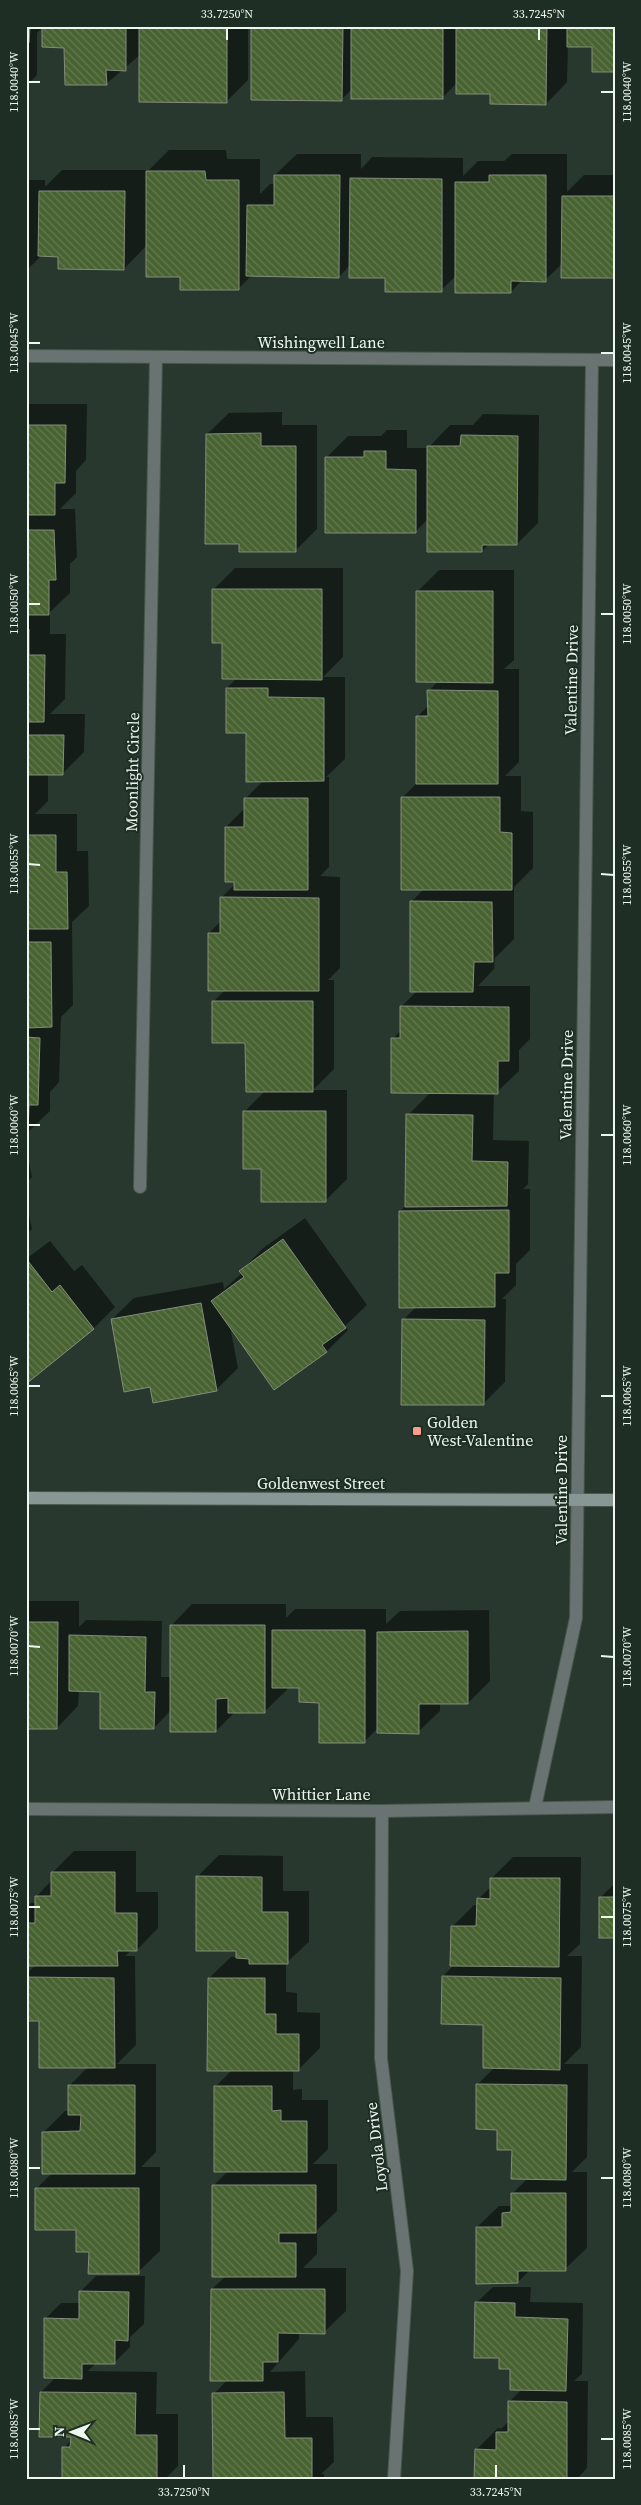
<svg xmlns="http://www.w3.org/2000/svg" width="641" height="2505" font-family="'Source Serif 4',serif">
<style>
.shadow{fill:#0007}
.building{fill:url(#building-back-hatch);stroke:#838d7b}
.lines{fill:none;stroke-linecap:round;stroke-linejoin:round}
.street-casing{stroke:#48574d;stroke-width:14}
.secondary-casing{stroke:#48574d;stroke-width:14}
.street{stroke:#697371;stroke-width:12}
.secondary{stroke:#879794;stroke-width:12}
.ticks{fill:none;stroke:#edf7f0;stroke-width:2}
.poi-dot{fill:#f59d8e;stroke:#1e2e24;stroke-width:2}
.labels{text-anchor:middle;stroke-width:4;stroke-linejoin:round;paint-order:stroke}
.street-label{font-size:16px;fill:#edf7f0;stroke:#1e2e24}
.poi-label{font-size:16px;fill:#edf7f0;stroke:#1e2e24;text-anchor:start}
.neatline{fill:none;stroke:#edf7f0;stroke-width:2}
.ticks-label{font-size:12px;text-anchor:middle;fill:#edf7f0}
</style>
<defs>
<pattern id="building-back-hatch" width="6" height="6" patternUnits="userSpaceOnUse" patternTransform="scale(1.25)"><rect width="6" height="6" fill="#486331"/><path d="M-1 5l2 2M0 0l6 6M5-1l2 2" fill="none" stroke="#637a4f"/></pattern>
</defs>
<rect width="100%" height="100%" fill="#28382e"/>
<g class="shadow">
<polygon points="26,26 248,26 248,80 226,102 140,55 106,84 43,27 37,33 37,75 26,86"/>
<polygon points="252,26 615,26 593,46 568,45 567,82 546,104 491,93 457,83 442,98 352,89 342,99"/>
<polygon points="169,150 226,150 227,159 260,159 260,194 270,184 275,184 275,175 297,154 361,154 361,169 372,157 463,158 463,176 478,161 504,161 512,154 567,154 567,192 584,175 615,175 615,277 563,263 545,280 522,280 511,292 456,276 441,290 350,265 339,277 252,275 238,289 181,276 147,245 124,269 59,256 42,255 26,271 26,180 45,180 45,187 62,170 146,170 146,173"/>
<polygon points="26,404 87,404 86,460 76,471 76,493 60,509 75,509 77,557 70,564 70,593 50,612 50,634 66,634 65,699 50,714 85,714 84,752 62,774 48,774 48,801 35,814 77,814 77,851 88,851 89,906 72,922 73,1005 61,1017 59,1082 50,1092 50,1111 28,1132"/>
<polygon points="282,412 282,425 317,425 317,529 295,551 240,543 207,434 229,413"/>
<polygon points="483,414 539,415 538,523 517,544 489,544 482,551 428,519 415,532 326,458 348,436 381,436 387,430 407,430 407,448 428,448 450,425 473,425"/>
<polygon points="235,568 343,568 343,657 323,677 345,677 345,759 326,777 329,777 329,867 320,876 340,877 340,968 328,980 334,980 334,1069 313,1090 347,1090 347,1179 325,1201 262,1167 244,1112 265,1091 247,1042 213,1002 225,990 209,933 221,921 221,898 235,884 226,827 245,808 245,799 264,780 247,732 227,688 237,678 224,642 213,590"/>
<polygon points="439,570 514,570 514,660 504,669 519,669 519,762 505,776 521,776 521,811 533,812 533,868 514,887 514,939 495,958 494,969 478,986 530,986 530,1039 519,1050 519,1071 497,1092 494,1092 493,1140 529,1141 528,1184 523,1189 530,1189 530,1250 516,1264 516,1285 502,1299 506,1299 505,1382 483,1404 403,1320 417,1306 400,1211 407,1205 408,1115 431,1092 393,1039 401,1030 401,1007 417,991 411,902 424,889 403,797 417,783 417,717 429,705 429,691 438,681 417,592"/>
<polygon points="26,1148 32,1177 26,1183"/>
<polygon points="26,1200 32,1229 26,1235"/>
<polygon points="305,1218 367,1305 345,1326 348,1330 327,1351 275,1388 230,1326 238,1368 216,1390 151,1386 112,1319 134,1298 223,1282 224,1289 242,1273 241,1271 262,1249"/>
<polygon points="50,1241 74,1271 82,1265 115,1307 94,1328 26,1382 26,1259"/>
<polygon points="26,1601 79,1601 79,1627 86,1620 162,1621 161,1677 171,1677 171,1626 192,1604 286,1604 286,1618 295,1609 386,1609 386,1624 400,1611 489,1610 490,1681 468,1703 440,1703 440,1711 418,1732 379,1727 364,1742 300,1686 287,1686 287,1690 265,1711 235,1712 216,1731 171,1710 154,1728 102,1690 79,1690 78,1706 57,1728 26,1727"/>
<polygon points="74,1851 136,1851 136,1892 158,1892 158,1928 137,1950 132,1950 125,1956 135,1956 136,2045 117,2064 156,2064 156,2152 141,2167 160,2167 160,2251 138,2272 90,2251 77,2229 36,2189 52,2173 44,2132 65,2111 69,2111 69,2086 88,2067 40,2019 26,2019 26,1974 36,1965 26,1965 26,1908 31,1903 36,1903 36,1897 52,1880 52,1873"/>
<polygon points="219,1855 283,1856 283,1891 309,1891 309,1942 286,1963 286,1992 297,1993 297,2012 320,2013 320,2048 298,2070 293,2070 293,2090 302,2089 302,2100 328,2100 328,2149 313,2164 337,2164 337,2211 317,2230 317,2254 303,2268 346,2268 346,2311 324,2332 299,2332 299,2339 270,2372 305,2371 306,2417 333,2417 334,2462 321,2474 324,2474 324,2479 214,2479 214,2394 228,2379 212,2289 226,2276 214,2185 228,2171 215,2087 232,2070 209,1978 231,1957 238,1957 238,1950 197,1877"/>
<polygon points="513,1857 581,1857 580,1944 567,1956 582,1956 581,2047 564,2064 588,2064 587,2157 572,2172 587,2172 587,2248 565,2269 530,2270 518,2282 477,2227 499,2206 510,2206 512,2194 528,2178 513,2149 498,2128 477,2085 495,2067 485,2023 443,1976 455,1964 452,1927 474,1905 478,1905 478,1899 492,1886 492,1878"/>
<polygon points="615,1883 615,1937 601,1897"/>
<polygon points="96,2276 145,2276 144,2324 130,2337 130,2347 114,2363 96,2363 88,2371 157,2372 156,2414 178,2414 178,2466 165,2479 64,2479 64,2448 72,2439 72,2436 41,2392 56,2377 45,2319 61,2303 80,2303 81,2291"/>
<polygon points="493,2287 531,2287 530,2302 583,2303 582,2374 574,2381 588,2381 587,2468 577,2479 476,2479 476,2450 498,2428 501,2429 509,2421 509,2402 522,2389 511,2368 501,2357 477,2302"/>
</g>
<g class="building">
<polygon points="26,26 30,26 29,43 26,42"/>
<polygon points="42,26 126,26 126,71 106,70 107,85 65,85 64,48 42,47"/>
<polygon points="139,26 227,26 227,103 139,102"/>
<polygon points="251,26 343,26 342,101 251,100"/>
<rect x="351" y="26" width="92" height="73"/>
<polygon points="456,26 547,26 546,105 490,104 490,94 456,94"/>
<polygon points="567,26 615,26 615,72 592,72 592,47 567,47"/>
<polygon points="146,171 205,171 206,180 239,180 239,290 180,290 180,277 146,277"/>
<polygon points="274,175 340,175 339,278 246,276 247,205 274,205"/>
<polygon points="489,175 546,175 546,282 511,281 511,293 455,293 455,182 489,182"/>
<polygon points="350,178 442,179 442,292 385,292 385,278 349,278"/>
<polygon points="39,191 125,191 124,270 58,269 58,257 38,256"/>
<polygon points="562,196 615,196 615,278 561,278"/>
<polygon points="26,425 66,425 65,483 55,483 55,515 26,515"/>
<polygon points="261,433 261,446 296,446 296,552 239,552 239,544 205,544 206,434"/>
<polygon points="461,435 518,436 517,545 482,545 482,552 427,552 427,446 460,446"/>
<polygon points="364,451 386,451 386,469 416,470 416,533 325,533 325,457 364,457"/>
<polygon points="26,530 54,530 56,580 49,580 49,615 26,615"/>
<polygon points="212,589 322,589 322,680 222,679 222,643 212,643"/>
<polygon points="416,591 493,591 493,683 416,682"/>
<polygon points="26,629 29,629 29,655 45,655 44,722 26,722"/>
<polygon points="226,688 268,688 268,697 324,698 324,781 246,782 246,733 226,733"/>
<polygon points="427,690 498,691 498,784 416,784 416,716 428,716"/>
<polygon points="26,735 64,735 63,775 27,775 27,824"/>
<polygon points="401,797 500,797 500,832 512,833 512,890 401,890"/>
<polygon points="244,798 308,798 308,890 234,890 234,882 225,882 225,827 244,827"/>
<polygon points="26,835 56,835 56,872 67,872 68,929 26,929"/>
<polygon points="220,897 319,898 319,991 208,991 208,933 220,933"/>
<polygon points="410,901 492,902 493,962 474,962 473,992 410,992"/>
<polygon points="26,942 51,942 52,1027 26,1028"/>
<polygon points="212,1001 313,1001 313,1092 246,1092 245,1043 212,1043"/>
<polygon points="400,1006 509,1007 509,1061 498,1061 498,1094 391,1093 391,1038 400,1038"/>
<polygon points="26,1037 40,1038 38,1105 29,1105 28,1133 26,1133"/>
<polygon points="243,1111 326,1111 326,1202 261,1202 261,1169 243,1169"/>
<polygon points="406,1114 473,1115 472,1161 508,1162 507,1206 405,1207"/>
<polygon points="509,1210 509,1273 495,1273 495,1307 399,1308 399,1211"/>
<polygon points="283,1239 346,1328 322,1345 327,1352 274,1390 211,1301 244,1277 239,1271"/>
<polygon points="28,1261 52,1292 60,1285 94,1329 26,1384"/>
<polygon points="201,1303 217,1391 153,1403 150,1387 124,1392 111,1319"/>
<polygon points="402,1319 485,1320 484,1405 401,1405"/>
<polygon points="26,1622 58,1622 57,1729 26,1729"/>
<polygon points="170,1625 265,1625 265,1713 228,1713 228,1698 216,1699 216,1732 170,1732"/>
<polygon points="272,1630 365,1630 365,1743 319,1743 319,1703 299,1702 299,1688 272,1688"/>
<polygon points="468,1631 468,1704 419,1704 419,1734 377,1733 377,1632"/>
<polygon points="69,1635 146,1637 145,1692 155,1692 154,1729 100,1729 100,1692 69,1691"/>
<polygon points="51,1872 115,1872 115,1913 137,1913 137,1951 117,1951 118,1966 26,1966 26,1923 35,1923 35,1896 51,1896"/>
<polygon points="196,1876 262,1877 262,1912 288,1912 288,1964 249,1964 249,1959 236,1958 236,1951 196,1951"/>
<polygon points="490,1878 560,1878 559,1967 450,1966 451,1926 476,1926 477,1898 490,1899"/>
<rect x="599" y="1897" width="16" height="41"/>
<polygon points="442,1976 561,1978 560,2070 483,2068 483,2025 441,2024"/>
<polygon points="26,1977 114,1978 115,2068 39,2068 39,2021 26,2021"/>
<polygon points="208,1978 265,1978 265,2014 276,2014 276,2034 299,2034 299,2071 207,2071"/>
<polygon points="476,2084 567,2085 566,2180 511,2179 512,2150 497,2150 497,2130 476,2129"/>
<polygon points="68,2085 135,2085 135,2174 42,2174 42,2132 80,2131 81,2115 68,2115"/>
<polygon points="214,2086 272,2086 272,2111 281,2110 281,2121 307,2121 307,2172 214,2172"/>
<polygon points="212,2185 316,2185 316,2233 279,2233 279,2243 296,2243 296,2277 212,2277"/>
<polygon points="35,2188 139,2188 139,2274 88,2274 89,2252 76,2252 76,2230 35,2230"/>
<polygon points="511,2193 566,2193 566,2271 518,2271 518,2283 476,2284 476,2227 502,2227 502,2213 511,2212"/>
<polygon points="211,2289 325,2289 325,2334 278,2333 278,2362 263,2362 263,2381 210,2381"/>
<polygon points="79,2291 129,2292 128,2341 115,2340 115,2364 82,2364 82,2379 44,2378 44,2318 79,2319"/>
<polygon points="475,2302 515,2303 515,2317 568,2319 566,2391 510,2390 510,2369 499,2369 499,2358 474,2358"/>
<polygon points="40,2392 136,2393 135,2435 157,2435 157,2479 62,2479 62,2447 70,2447 71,2437 39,2437"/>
<polygon points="284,2392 285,2438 312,2438 312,2479 213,2479 212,2393"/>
<polygon points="508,2401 567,2402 567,2479 474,2479 475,2449 496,2450 496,2432 508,2432"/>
</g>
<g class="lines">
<defs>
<g id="street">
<polyline points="26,356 615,360"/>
<polyline points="140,1187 156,357"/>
<polyline points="535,1807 576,1618 592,360"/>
<polyline points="26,1809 382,1811 615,1807"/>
<polyline points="382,1811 381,2058 407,2271 394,2479"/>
</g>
<polyline id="secondary" points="26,1498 615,1500"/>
</defs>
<use href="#street" class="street-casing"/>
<use href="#secondary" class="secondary-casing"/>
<use href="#street" class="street"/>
<use href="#secondary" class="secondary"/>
</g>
<path class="ticks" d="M227,40V28M539,40V28M28,82H40M601,92H614M28,343H40M601,353H614M28,604H40M601,614H614M28,864L40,865M601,874L614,875M28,1125H40M601,1135H614M28,1386H40M601,1396H614M28,1646L40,1647M601,1656L614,1657M28,1907H40M601,1917H614M28,2168H40M601,2178H614M28,2429H40M601,2439H614M184,2478V2465M496,2478V2465"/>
<rect class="poi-dot" x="412" y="1426" width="10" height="10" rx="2.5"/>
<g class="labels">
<g class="street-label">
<text x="321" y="348">Wishingwell Lane</text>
<text transform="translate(571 680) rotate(-89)" y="6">Valentine Drive</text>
<text transform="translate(132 772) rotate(-89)" y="6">Moonlight Circle</text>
<text transform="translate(566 1085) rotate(-89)" y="6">Valentine Drive</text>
<text x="321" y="1489">Goldenwest Street</text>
<text transform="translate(561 1490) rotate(-90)" y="6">Valentine Drive</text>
<text x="321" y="1800">Whittier Lane</text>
<text transform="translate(376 2147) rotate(-97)" y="6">Loyola Drive</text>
</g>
<g class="poi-label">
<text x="427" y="1428">Golden<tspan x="427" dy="18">West-Valentine</tspan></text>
</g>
</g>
<rect width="641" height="2505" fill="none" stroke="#1e2e24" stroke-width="55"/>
<g transform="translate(72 2432) rotate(271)" stroke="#1e2e24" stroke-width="4" paint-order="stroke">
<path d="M0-4L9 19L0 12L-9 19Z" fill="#edf7f0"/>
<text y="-8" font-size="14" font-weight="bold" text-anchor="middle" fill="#edf7f0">N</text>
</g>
<rect x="28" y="28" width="586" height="2450" class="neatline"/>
<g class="ticks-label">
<text x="227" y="18">33.7250°N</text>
<text x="539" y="18">33.7245°N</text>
<text transform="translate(14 82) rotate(-90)" y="4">118.0040°W</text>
<text transform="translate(627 92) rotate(-90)" y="4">118.0040°W</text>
<text transform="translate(14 343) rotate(-90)" y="4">118.0045°W</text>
<text transform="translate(627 353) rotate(-90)" y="4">118.0045°W</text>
<text transform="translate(14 604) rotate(-90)" y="4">118.0050°W</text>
<text transform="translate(627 614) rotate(-90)" y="4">118.0050°W</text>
<text transform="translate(14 864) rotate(-90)" y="4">118.0055°W</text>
<text transform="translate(627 875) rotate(-90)" y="4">118.0055°W</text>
<text transform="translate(14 1125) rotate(-90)" y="4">118.0060°W</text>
<text transform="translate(627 1135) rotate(-90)" y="4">118.0060°W</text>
<text transform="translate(14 1386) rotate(-90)" y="4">118.0065°W</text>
<text transform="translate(627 1396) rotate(-90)" y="4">118.0065°W</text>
<text transform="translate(14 1646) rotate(-90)" y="4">118.0070°W</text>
<text transform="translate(627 1657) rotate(-90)" y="4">118.0070°W</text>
<text transform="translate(14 1907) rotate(-90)" y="4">118.0075°W</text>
<text transform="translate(627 1917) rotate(-90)" y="4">118.0075°W</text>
<text transform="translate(14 2168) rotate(-90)" y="4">118.0080°W</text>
<text transform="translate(627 2178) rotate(-90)" y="4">118.0080°W</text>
<text transform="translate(14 2429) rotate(-90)" y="4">118.0085°W</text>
<text transform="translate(627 2439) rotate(-90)" y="4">118.0085°W</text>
<text x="184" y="2496">33.7250°N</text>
<text x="496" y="2496">33.7245°N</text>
</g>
</svg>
